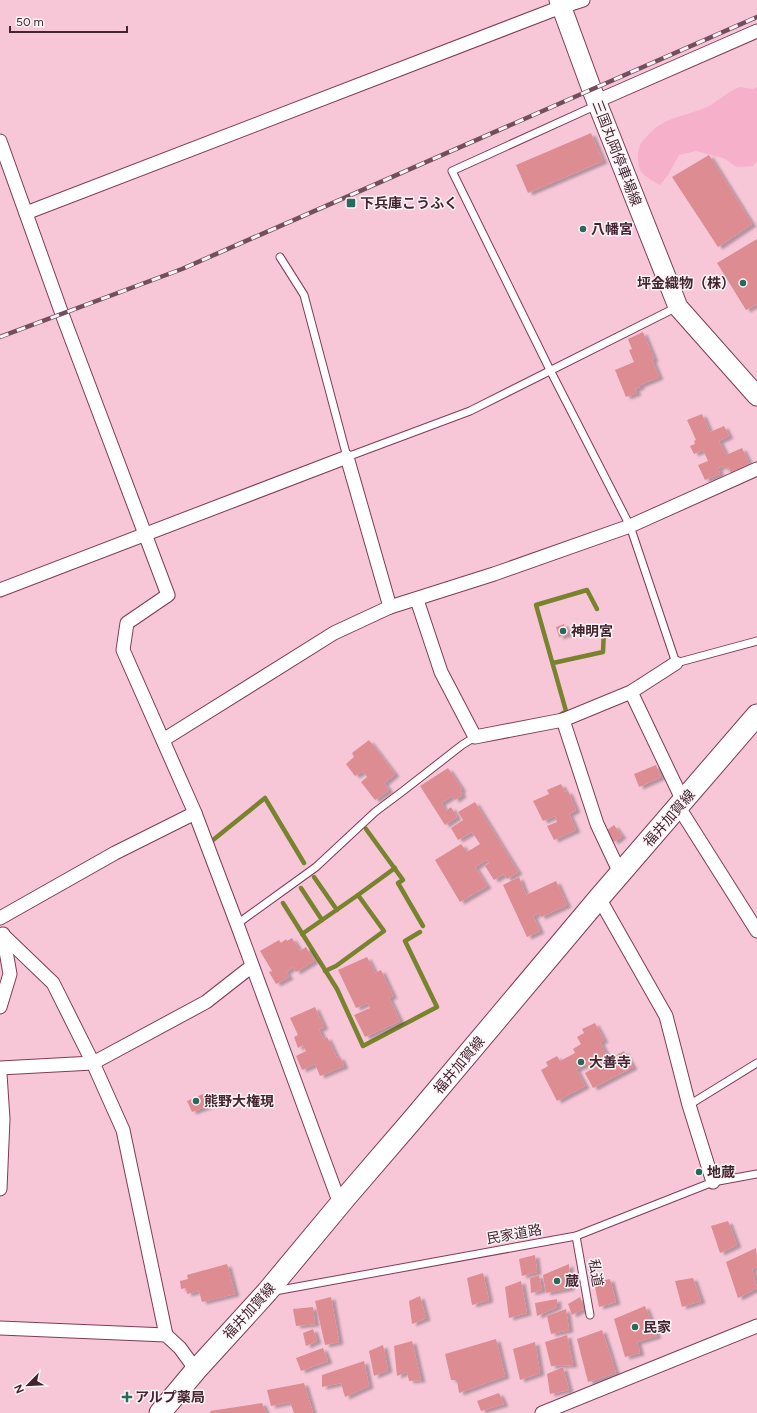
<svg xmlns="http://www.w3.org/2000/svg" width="757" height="1413" font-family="Figtree,'Noto Sans JP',sans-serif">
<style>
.green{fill:#f6b0c9}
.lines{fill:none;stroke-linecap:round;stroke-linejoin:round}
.stream{stroke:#79832d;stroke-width:4.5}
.building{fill:#dd8c91;filter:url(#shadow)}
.service-casing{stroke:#7f3b58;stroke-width:9}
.minor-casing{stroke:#7f3b58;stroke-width:15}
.secondary-casing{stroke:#7f3b58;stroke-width:21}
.primary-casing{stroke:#7f3b58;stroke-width:23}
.service{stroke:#fff;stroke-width:7}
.minor{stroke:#fff;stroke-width:13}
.secondary{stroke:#fff;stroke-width:19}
.primary{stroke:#fff;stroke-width:21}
.rail-casing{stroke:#734f5d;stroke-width:4.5}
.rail{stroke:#fdf5f7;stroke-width:3;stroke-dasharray:9;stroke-linecap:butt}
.poi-dot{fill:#276a5b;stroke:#fdf5f7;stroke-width:1.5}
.labels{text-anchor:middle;stroke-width:3;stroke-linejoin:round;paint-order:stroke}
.street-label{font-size:14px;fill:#432430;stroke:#fdf5f7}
.poi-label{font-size:14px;font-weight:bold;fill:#432430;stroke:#fdf5f7;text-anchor:start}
</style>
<defs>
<filter id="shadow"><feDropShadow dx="4.5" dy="2.5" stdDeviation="1" flood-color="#0004"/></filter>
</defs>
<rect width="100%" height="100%" fill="#f7c7d8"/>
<path class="green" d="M740,87L753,89L757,87V161L753,166L737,167L723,158L696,151L679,155L668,175L660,185C645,176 637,174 638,155C639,144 641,143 649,134C667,115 687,117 709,106C720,100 728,91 740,87Z"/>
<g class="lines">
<g class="stream">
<polyline points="553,663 603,652 604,628"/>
<polyline points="560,715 566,711 536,605 587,590 597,609"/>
<polyline points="366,829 403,880 398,883 423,926"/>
<polyline points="213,840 265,798 304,863"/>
<polyline points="314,877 337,910"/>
<polyline points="301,888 322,920"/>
<polyline points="358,895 395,868"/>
<polyline points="283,903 337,989 363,1046 437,1007 405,941 420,932"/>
<polyline points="302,934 358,895 384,931 336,966 325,971"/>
</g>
</g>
<g class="building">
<polygon points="591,133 603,161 528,193 516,165"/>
<polygon points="709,155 752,224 718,247 672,177"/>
<polygon points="757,239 757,304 746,310 717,263"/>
<polygon points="643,332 654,359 652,360 659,377 640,385 640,387 635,389 637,393 626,397 615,370 634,362 629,350 632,349 628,339"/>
<polygon points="702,414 710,432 724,426 729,436 719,441 726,455 742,448 750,465 731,474 729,467 725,469 723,466 718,468 720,474 705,480 698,465 708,461 703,450 694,454 690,446 695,444 694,441 696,440 687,420"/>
<polygon points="564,624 565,628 568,627 569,632 567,632 568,634 559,637 556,627"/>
<polygon points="369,740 395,774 384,783 389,790 375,800 361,782 367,777 363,771 355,776 346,764 354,757 352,753"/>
<polygon points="656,765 661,777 639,787 634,774"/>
<polygon points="448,768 462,789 460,790 462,795 455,800 452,796 441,803 446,811 451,807 457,817 445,825 420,786"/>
<polygon points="561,784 565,792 568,791 576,810 569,814 576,830 554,840 547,826 557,822 555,816 543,821 533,801 549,794 547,790"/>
<polygon points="475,802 518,872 507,879 504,874 494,880 485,866 489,863 486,860 475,867 487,886 460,902 435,860 461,844 467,852 480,844 472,832 458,840 451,828 463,820 458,812"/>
<polygon points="614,825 622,836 614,842 606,831"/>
<polygon points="519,877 526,895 556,881 567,905 541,917 539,913 533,916 540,931 527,937 503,885"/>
<polygon points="292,938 300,951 306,947 314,961 296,972 293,967 286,972 289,977 276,984 269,972 272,971 260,951 279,940 281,943 286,939 287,941"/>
<polygon points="367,957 375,973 381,970 393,996 389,998 400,1021 365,1037 354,1015 370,1008 368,1003 356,1008 338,970"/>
<polygon points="315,1007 324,1027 319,1029 323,1039 327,1037 337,1058 340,1057 344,1066 320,1076 315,1064 302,1070 296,1056 306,1051 303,1045 298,1048 294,1037 298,1035 290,1018"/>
<polygon points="595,1023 604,1040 600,1042 609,1059 624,1051 633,1067 593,1088 585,1073 590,1070 587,1064 576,1069 585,1086 557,1101 541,1070 548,1066 546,1062 557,1056 560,1061 575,1053 573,1049 581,1044 577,1037 584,1033 582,1029"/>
<polygon points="203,1094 208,1106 192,1112 187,1101"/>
<polygon points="728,1221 737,1245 720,1253 711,1226"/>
<polygon points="756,1248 757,1267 752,1269 757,1288 738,1298 726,1262"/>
<polygon points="535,1255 537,1272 522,1276 519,1259"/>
<polygon points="227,1264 235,1294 202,1302 199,1291 187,1294 186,1288 181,1289 180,1281 188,1279 187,1275"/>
<polygon points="569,1264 570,1288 546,1293 543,1275"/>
<polygon points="483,1273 489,1300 472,1305 467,1278"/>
<polygon points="539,1275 542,1290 531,1293 530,1278"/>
<polygon points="693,1278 701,1301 682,1307 675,1281"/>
<polygon points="610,1279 616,1302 599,1307 594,1282"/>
<polygon points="521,1281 527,1313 509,1318 505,1287"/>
<polygon points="420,1296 426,1318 412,1324 409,1301"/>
<polygon points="331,1297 339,1342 325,1345 315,1301"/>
<polygon points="580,1297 585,1308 572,1315 568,1304"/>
<polygon points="557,1299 557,1307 537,1316 535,1303"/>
<polygon points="645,1306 657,1336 637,1342 640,1353 625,1357 614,1319"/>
<polygon points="313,1307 315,1324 296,1326 293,1309"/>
<polygon points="566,1309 569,1330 551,1334 547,1316"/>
<polygon points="313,1329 317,1341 306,1346 303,1333"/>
<polygon points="602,1330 616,1373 588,1382 577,1339"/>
<polygon points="567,1335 573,1365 551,1366 545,1342"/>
<polygon points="496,1339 505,1376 459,1393 457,1380 451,1380 445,1354"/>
<polygon points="412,1341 421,1380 409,1381 407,1372 397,1376 394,1346"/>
<polygon points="535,1342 540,1373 520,1380 513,1349"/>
<polygon points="383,1345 388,1370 374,1376 369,1351"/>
<polygon points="323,1348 328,1361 301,1371 296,1358"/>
<polygon points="364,1361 369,1386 345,1397 341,1383 322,1387 322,1375"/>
<polygon points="563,1367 569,1390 550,1394 547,1374"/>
<polygon points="304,1383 313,1413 294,1413 290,1402 271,1406 267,1390"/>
<polygon points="499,1393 504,1404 481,1411 477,1401"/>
<polygon points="262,1403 266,1413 211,1413 210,1411"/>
</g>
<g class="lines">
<defs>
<g id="service">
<polyline points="597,105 452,171 550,370 630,526 676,663 757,641"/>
<polyline points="280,257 304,295 347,457 470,411 677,307"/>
<polyline points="237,924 316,867 375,812 403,791 462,745 475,737"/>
<polyline points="689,1105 757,1063"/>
<polyline points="576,1236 590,1315"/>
<polyline points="275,1291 576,1236 713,1182 757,1174"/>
</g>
<g id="minor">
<polyline points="597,101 757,31"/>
<polyline points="0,141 62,314 168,595 127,623 123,650 195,813 237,924 340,1204"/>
<polyline points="26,213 561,7 583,0"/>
<polyline points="0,590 347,457 390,607"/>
<polyline points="417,600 441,672 475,737 563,720 631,692 676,663"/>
<polyline points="631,692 683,801"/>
<polyline points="563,720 597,824 620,873"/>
<polyline points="163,740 334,633 390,607 494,574 630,526 757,469"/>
<polyline points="678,806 757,931"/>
<polyline points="599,898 666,1016 689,1105 713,1182"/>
<polyline points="0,918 115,853 195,813"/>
<polyline points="3,935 53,983 93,1063 123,1130 166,1335"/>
<polyline points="0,1007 10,974 3,934"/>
<polyline points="0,1068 93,1063 206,1002 252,966"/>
<polyline points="0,1074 3,1119 0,1189"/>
<polyline points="0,1328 166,1335 180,1348 196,1370"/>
<polyline points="542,1413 757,1326"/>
</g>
<polyline id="secondary" points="559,0 592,90 678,307 757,396"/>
<polyline id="primary" points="160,1413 196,1370 267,1292 346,1197 414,1118 599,898 757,715"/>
</defs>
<use href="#service" class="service-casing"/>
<use href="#minor" class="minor-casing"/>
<use href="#secondary" class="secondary-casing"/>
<use href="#primary" class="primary-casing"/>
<use href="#service" class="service"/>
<use href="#minor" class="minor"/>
<use href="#secondary" class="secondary"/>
<use href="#primary" class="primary"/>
<defs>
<polyline id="rail" points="0,337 182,269 757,17"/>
</defs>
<use href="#rail" class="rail-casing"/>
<use href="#rail" class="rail"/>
</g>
<g class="poi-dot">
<rect x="346" y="198" width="10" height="10" rx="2"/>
<circle cx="583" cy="229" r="4"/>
<circle cx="743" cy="283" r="4"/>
<circle cx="563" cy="631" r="4"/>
<circle cx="581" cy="1062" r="4"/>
<circle cx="196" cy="1101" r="4"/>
<circle cx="699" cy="1172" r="4"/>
<circle cx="557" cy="1281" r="4"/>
<circle cx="635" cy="1327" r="4"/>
<path d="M125 1391h4v4h4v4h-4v4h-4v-4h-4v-4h4z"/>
</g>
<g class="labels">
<g class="street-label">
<text transform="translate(617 153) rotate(69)" y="5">三国丸岡停車場線</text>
<text transform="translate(669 818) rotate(-49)" y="5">福井加賀線</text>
<text transform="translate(459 1065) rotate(-50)" y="5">福井加賀線</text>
<text transform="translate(514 1234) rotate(-10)" y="5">民家道路</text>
<text transform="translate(596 1273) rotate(80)" y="5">私道</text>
<text transform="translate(249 1311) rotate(-48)" y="5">福井加賀線</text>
</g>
<g class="poi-label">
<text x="360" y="208">下兵庫こうふく</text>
<text x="591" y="234">八幡宮</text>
<text x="735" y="288" text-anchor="end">坪金織物（株）</text>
<text x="571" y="636">神明宮</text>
<text x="589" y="1067">大善寺</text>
<text x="204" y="1106">熊野大権現</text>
<text x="707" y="1177">地蔵</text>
<text x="565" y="1286">蔵</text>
<text x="643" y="1332">民家</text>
<text x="135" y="1402">アルプ薬局</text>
</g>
</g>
<g transform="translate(28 1385) rotate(246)" stroke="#fdf5f7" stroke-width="3" paint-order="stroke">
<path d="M0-3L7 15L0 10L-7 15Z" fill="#432430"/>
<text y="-6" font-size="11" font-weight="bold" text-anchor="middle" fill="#432430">N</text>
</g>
<path d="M10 26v6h117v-6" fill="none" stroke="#432430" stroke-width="2"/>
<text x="16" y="26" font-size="12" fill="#432430" stroke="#fdf5f7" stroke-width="3" paint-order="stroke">50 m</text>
</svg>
